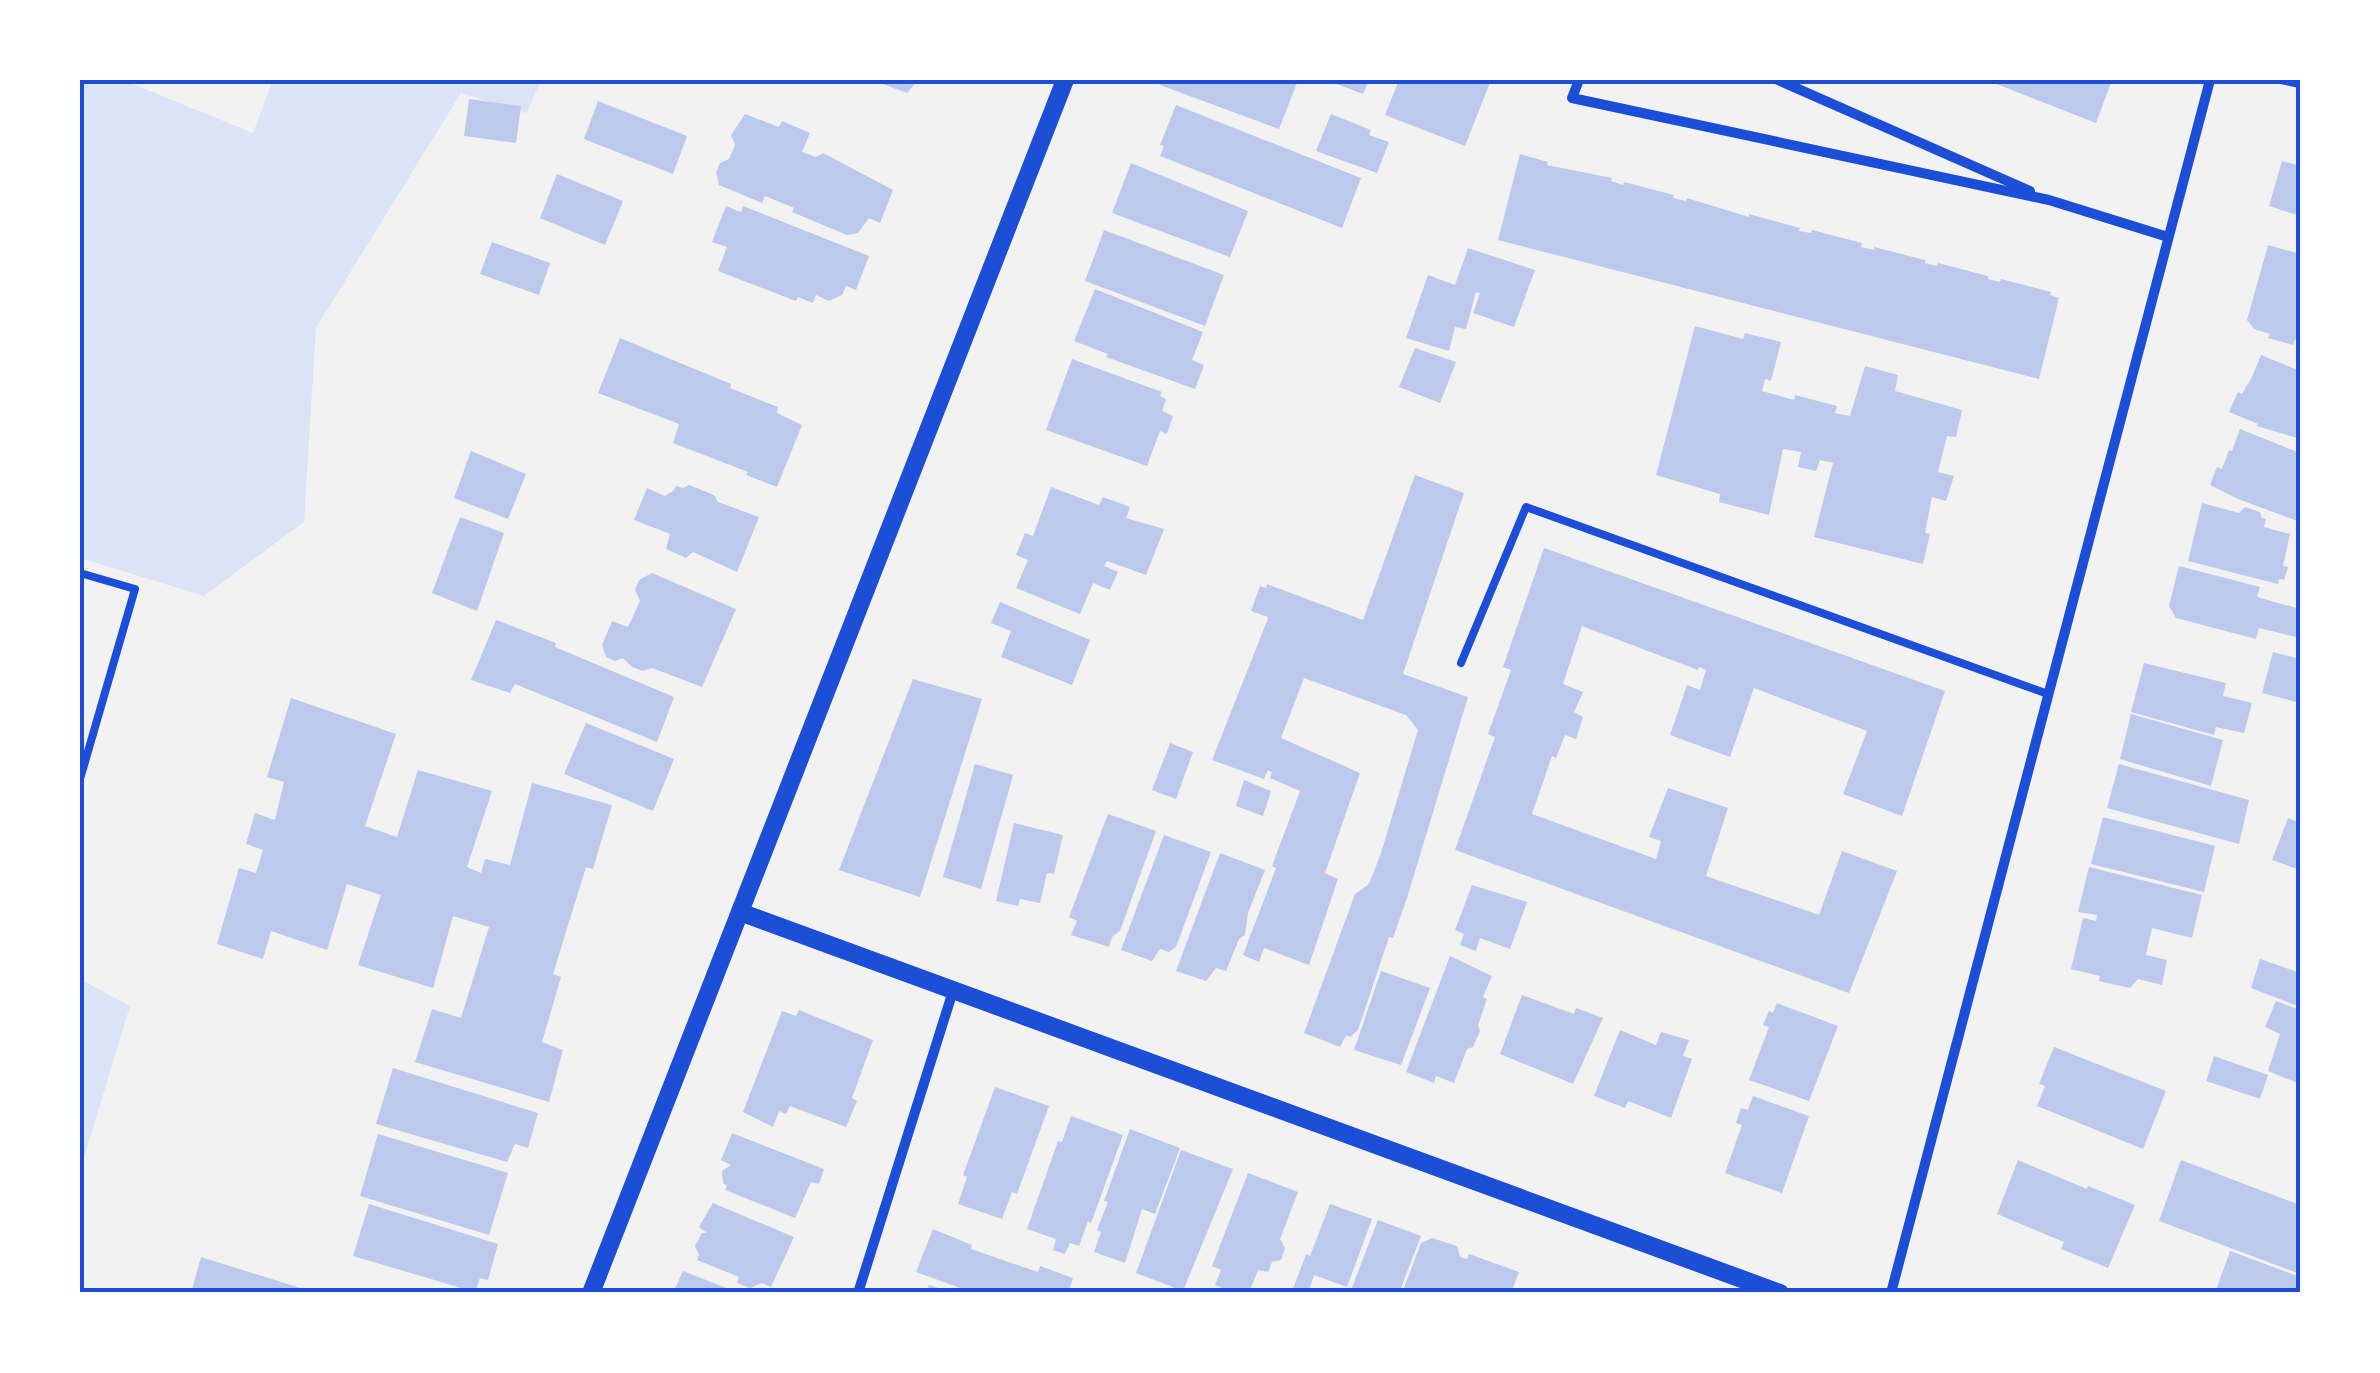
<svg xmlns="http://www.w3.org/2000/svg" width="2380" height="1373" font-family="'Golos Text',sans-serif">
<style>
.green{fill:#dbe4f7}
.building{fill:#bdc9ec}
.lines{fill:none;stroke-linecap:round;stroke-linejoin:round}
.service{stroke:#1d4ed8;stroke-width:8}
.minor{stroke:#1d4ed8;stroke-width:10}
.tertiary{stroke:#1d4ed8;stroke-width:18}
.neatline{fill:none;stroke:#1d4ed8;stroke-width:4}
</style>
<rect width="100%" height="100%" fill="#f2f2f2"/>
<g class="green">
<polygon points="80,80 123,80 253,133 273,80 541,80 527,113 461,93 316,328 304,522 204,596 80,558"/>
<polygon points="80,979 130,1006 80,1171"/>
</g>
<g class="building">
<polygon points="884,80 918,80 907,93 883,84"/>
<polygon points="1162,80 1291,80 1297,83 1279,129 1160,85"/>
<polygon points="1326,80 1369,80 1363,94"/>
<polygon points="1399,80 1491,80 1465,146 1385,115"/>
<polygon points="1986,80 2112,80 2096,123"/>
<polygon points="469,99 521,106 516,143 464,136"/>
<polygon points="598,101 687,136 673,174 584,139"/>
<polygon points="1176,105 1361,178 1342,228 1160,156 1164,146 1160,145"/>
<polygon points="745,114 779,127 782,121 810,133 802,152 816,157 823,153 893,190 880,223 869,218 858,233 847,235 792,212 794,208 765,196 762,203 719,185 716,172 720,163 729,159 735,145 731,135"/>
<polygon points="1331,114 1371,130 1369,135 1389,142 1377,173 1316,151"/>
<polygon points="1520,154 1548,162 1547,165 1612,178 1611,181 1623,185 1624,182 1674,195 1673,198 1686,201 1687,198 1749,217 1749,214 1800,228 1799,231 1811,233 1812,230 1862,243 1861,247 1874,250 1874,247 1925,260 1925,263 1937,266 1938,263 1988,276 1988,279 2000,282 2001,279 2051,292 2050,295 2059,298 2039,379 1498,240"/>
<polygon points="2282,161 2300,166 2300,216 2269,206"/>
<polygon points="1131,163 1248,211 1230,257 1112,213"/>
<polygon points="557,174 623,201 605,245 540,218"/>
<polygon points="726,206 741,212 743,206 869,256 856,290 846,286 842,295 829,301 816,295 813,303 798,297 796,301 718,271 727,247 712,242"/>
<polygon points="1104,230 1224,275 1205,326 1085,281"/>
<polygon points="492,242 550,263 539,295 480,274"/>
<polygon points="2268,245 2300,254 2300,341 2295,339 2293,345 2268,338 2270,334 2254,329 2247,320"/>
<polygon points="1468,248 1535,270 1514,327 1473,313 1480,293 1476,292 1466,329 1455,327 1449,351 1406,338 1428,275 1455,285"/>
<polygon points="1095,289 1203,332 1192,360 1204,365 1195,389 1106,357 1108,354 1074,341"/>
<polygon points="1695,326 1743,339 1745,333 1781,342 1771,381 1765,379 1762,391 1794,400 1795,395 1837,406 1835,413 1850,416 1865,366 1898,375 1895,391 1962,410 1956,437 1947,436 1938,472 1954,476 1946,501 1932,497 1925,533 1930,534 1923,564 1814,537 1833,463 1820,460 1816,471 1798,467 1801,452 1783,449 1769,515 1719,502 1720,494 1656,475"/>
<polygon points="620,338 731,384 730,388 778,407 777,413 802,425 777,487 746,475 748,472 673,443 679,424 598,393"/>
<polygon points="1415,348 1456,362 1440,403 1399,387"/>
<polygon points="2261,355 2300,371 2300,439 2257,426 2258,424 2229,412 2238,392 2242,394 2252,377"/>
<polygon points="1072,359 1162,392 1160,396 1166,399 1162,411 1173,416 1167,434 1160,431 1147,466 1046,430"/>
<polygon points="2240,429 2300,453 2300,522 2238,499 2210,485 2217,467 2222,469 2229,450 2232,451"/>
<polygon points="471,451 526,474 508,519 454,498"/>
<polygon points="1415,475 1464,493 1403,674 1468,697 1407,898 1393,938 1389,937 1358,1030 1350,1037 1346,1035 1340,1047 1304,1033 1355,894 1369,884 1381,853 1418,730 1406,715 1304,678 1281,738 1360,773 1325,873 1338,879 1309,965 1264,948 1259,962 1243,955 1276,868 1272,866 1300,791 1270,778 1272,772 1268,770 1264,779 1212,760 1267,621 1268,617 1251,611 1260,586 1266,588 1267,584 1363,620"/>
<polygon points="689,485 714,495 718,502 759,517 737,572 693,552 686,558 666,549 670,534 634,520 647,488 665,496 674,490 676,486 683,488"/>
<polygon points="1051,487 1099,505 1103,497 1130,507 1126,518 1164,529 1146,575 1107,561 1104,566 1118,572 1110,590 1093,583 1080,614 1016,588 1028,560 1016,555 1025,533 1033,536"/>
<polygon points="2202,503 2239,513 2245,507 2260,512 2262,518 2266,519 2264,527 2290,534 2283,566 2288,567 2284,580 2279,579 2278,584 2188,561"/>
<polygon points="460,517 504,533 477,611 432,593"/>
<polygon points="1544,548 1945,691 1902,816 1843,794 1867,731 1754,688 1730,757 1670,735 1687,685 1700,690 1706,670 1699,667 1698,670 1582,626 1563,684 1583,692 1574,712 1583,717 1576,739 1565,735 1556,758 1552,756 1532,814 1656,859 1661,841 1649,837 1668,788 1728,808 1706,876 1819,915 1842,851 1897,871 1849,993 1455,850 1495,737 1488,734 1511,670 1503,667"/>
<polygon points="2179,566 2260,587 2257,597 2300,609 2300,638 2259,628 2256,639 2176,618 2169,606"/>
<polygon points="652,573 736,609 702,687 652,668 643,671 632,667 623,658 615,661 606,657 602,645 612,621 628,627 640,601 635,590 639,580"/>
<polygon points="1000,602 1090,640 1072,685 1001,657 1011,631 991,623"/>
<polygon points="496,620 556,643 555,647 674,697 657,742 515,684 510,693 471,680"/>
<polygon points="2273,652 2300,659 2300,703 2262,693"/>
<polygon points="2144,663 2226,683 2223,696 2252,703 2244,733 2216,727 2214,735 2131,712"/>
<polygon points="913,679 982,699 920,897 839,870"/>
<polygon points="291,698 396,734 365,826 397,837 418,770 492,791 467,867 481,873 485,859 510,865 532,783 612,805 593,869 586,867 553,974 561,977 542,1042 563,1050 549,1102 415,1062 432,1009 461,1018 489,927 453,916 433,988 358,965 381,895 347,884 327,950 271,931 263,959 217,944 239,868 256,873 263,850 246,844 255,813 275,820 284,782 267,777"/>
<polygon points="2131,714 2223,740 2211,786 2120,759"/>
<polygon points="586,723 674,759 653,811 564,774"/>
<polygon points="1170,743 1193,752 1176,799 1152,790"/>
<polygon points="975,764 1013,775 981,889 943,877"/>
<polygon points="2119,764 2249,800 2239,844 2107,808"/>
<polygon points="1244,780 1271,791 1263,816 1236,806"/>
<polygon points="1108,814 1156,831 1120,931 1112,937 1109,947 1071,935 1077,921 1069,917"/>
<polygon points="2103,817 2215,846 2204,892 2091,864"/>
<polygon points="2288,818 2300,823 2300,870 2272,860"/>
<polygon points="1014,823 1063,835 1054,874 1047,873 1040,903 1020,899 1018,906 996,901"/>
<polygon points="1164,835 1211,852 1176,947 1169,952 1160,949 1152,961 1121,950"/>
<polygon points="1220,853 1265,870 1248,913 1245,935 1239,939 1226,971 1216,968 1206,981 1176,971"/>
<polygon points="2089,867 2202,895 2192,938 2152,928 2146,955 2167,960 2162,985 2138,979 2130,988 2099,981 2100,976 2071,969 2083,918 2096,921 2097,915 2078,912"/>
<polygon points="1472,885 1527,902 1510,949 1480,938 1476,951 1460,945 1464,934 1455,930"/>
<polygon points="1450,956 1492,976 1483,997 1487,999 1478,1025 1480,1031 1473,1047 1467,1049 1454,1083 1436,1076 1434,1083 1406,1072"/>
<polygon points="2260,959 2300,973 2300,1007 2251,988"/>
<polygon points="1381,971 1430,988 1401,1065 1354,1050"/>
<polygon points="1522,995 1574,1014 1576,1008 1603,1018 1573,1084 1500,1054"/>
<polygon points="2276,1001 2300,1010 2300,1084 2268,1071 2280,1034 2265,1027"/>
<polygon points="1777,1003 1838,1026 1809,1101 1749,1080 1769,1027 1763,1025 1769,1011 1773,1013"/>
<polygon points="799,1010 873,1040 852,1098 857,1101 846,1127 790,1106 786,1114 779,1111 773,1127 743,1112 782,1011 796,1016"/>
<polygon points="1620,1030 1656,1045 1661,1032 1689,1040 1683,1056 1692,1059 1671,1118 1628,1101 1625,1108 1594,1096"/>
<polygon points="2054,1047 2166,1091 2143,1149 2037,1106 2045,1086 2039,1084"/>
<polygon points="2214,1056 2268,1075 2260,1099 2206,1081"/>
<polygon points="393,1068 538,1113 528,1148 515,1144 507,1162 376,1124"/>
<polygon points="995,1087 1049,1106 1017,1194 1012,1192 1002,1219 958,1204 967,1177 963,1175"/>
<polygon points="1753,1096 1809,1116 1782,1193 1725,1173 1742,1125 1736,1123 1741,1108 1748,1110"/>
<polygon points="1071,1116 1123,1135 1091,1223 1088,1221 1079,1246 1070,1243 1065,1254 1053,1250 1056,1239 1027,1229 1058,1141 1062,1142"/>
<polygon points="1130,1129 1180,1148 1155,1214 1142,1209 1125,1263 1094,1252 1101,1232 1097,1230 1108,1202 1104,1201"/>
<polygon points="732,1133 824,1169 819,1184 811,1182 795,1218 725,1190 727,1186 723,1183 722,1171 731,1165 721,1160"/>
<polygon points="378,1134 508,1173 489,1235 360,1196"/>
<polygon points="1181,1150 1233,1169 1183,1291 1136,1273"/>
<polygon points="2018,1160 2087,1189 2088,1186 2135,1205 2108,1268 2061,1249 2064,1242 1997,1214"/>
<polygon points="2181,1160 2300,1205 2300,1274 2159,1221"/>
<polygon points="1248,1173 1298,1192 1280,1239 1285,1248 1281,1260 1272,1262 1268,1272 1258,1270 1249,1293 1235,1293 1215,1285 1221,1270 1212,1266"/>
<polygon points="713,1203 794,1237 771,1287 762,1283 750,1288 737,1283 739,1277 697,1260 699,1255 695,1246 702,1233 707,1233 699,1227"/>
<polygon points="369,1204 498,1244 488,1280 480,1278 475,1292 353,1256"/>
<polygon points="1330,1204 1372,1219 1347,1287 1314,1275 1308,1293 1303,1293 1293,1289 1306,1254 1310,1256"/>
<polygon points="1378,1220 1421,1236 1399,1293 1351,1290"/>
<polygon points="933,1229 972,1245 971,1249 1038,1272 1040,1266 1073,1278 1068,1293 974,1293 916,1272"/>
<polygon points="1432,1238 1457,1246 1460,1257 1467,1259 1469,1254 1519,1272 1511,1293 1402,1293 1421,1243"/>
<polygon points="2230,1251 2300,1277 2300,1293 2215,1293"/>
<polygon points="201,1257 313,1292 312,1293 191,1293"/>
<polygon points="683,1271 739,1293 673,1293"/>
<polygon points="929,1285 951,1292 951,1293 926,1293"/>
</g>
<g class="lines">
<g class="service">
<polyline points="2281,80 2300,84"/>
<polyline points="80,573 135,589 80,779"/>
<polyline points="1461,663 1526,507 2048,694"/>
</g>
<g class="minor">
<polyline points="1579,80 1572,98 2049,200 2168,237"/>
<polyline points="1778,80 2030,191"/>
<polyline points="858,1293 953,991"/>
<polyline points="1891,1293 2210,80"/>
</g>
<g class="tertiary">
<polyline points="740,912 1780,1293"/>
<polyline points="591,1293 1065,80"/>
</g>
</g>
<rect width="2380" height="1373" fill="none" stroke="#ffffff" stroke-width="165"/>
<rect x="82" y="82" width="2216" height="1208" class="neatline"/>
</svg>
